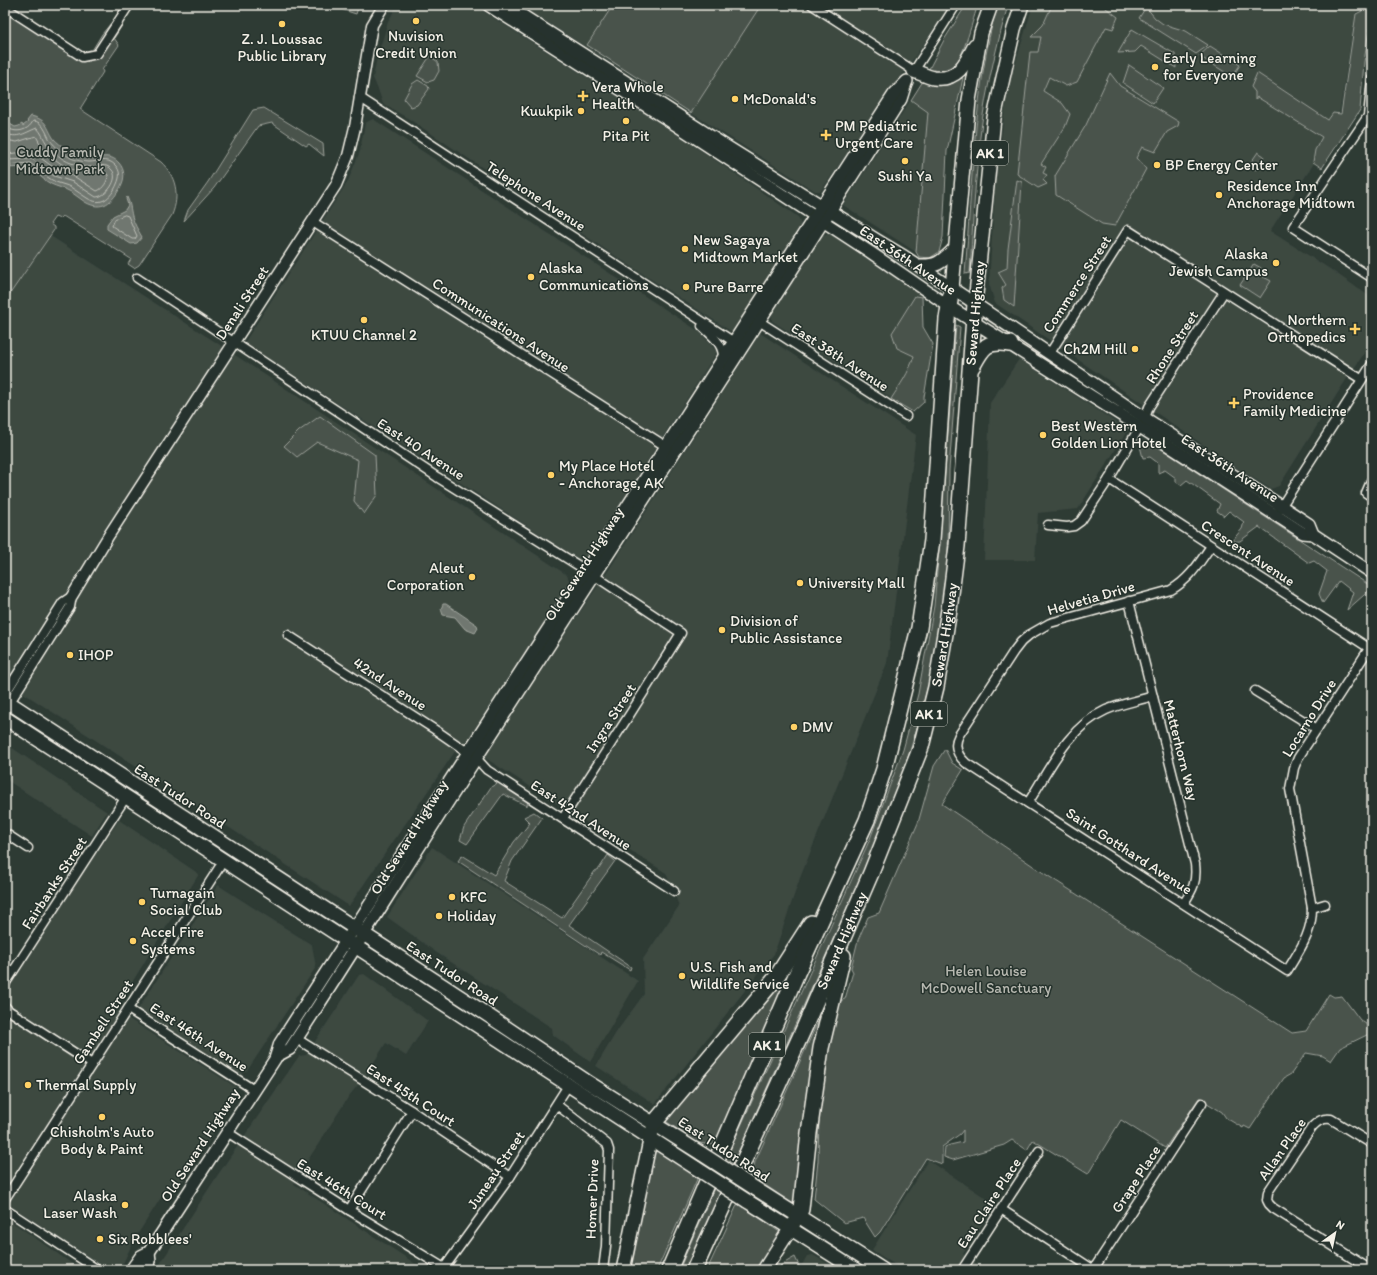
<svg xmlns="http://www.w3.org/2000/svg" width="1377" height="1275" font-family="Itim,sans-serif">
<style>
.built{fill:#3c4841}
.green{fill:#48524c;stroke:#9ea29a}
.water{fill:#6f7770;stroke:#a4a8a0}
.lines{fill:none;stroke-linecap:round;stroke-linejoin:round}
.shore{stroke:#bfc0b8;stroke-width:1}
.minor-casing{stroke:#f4f1e8;stroke-width:11}
.tertiary-casing{stroke:#f4f1e8;stroke-width:13}
.secondary-casing{stroke:#f4f1e8;stroke-width:14}
.primary-casing{stroke:#f4f1e8;stroke-width:16}
.trunk-casing{stroke:#f4f1e8;stroke-width:16}
.motorway-casing{stroke:#f4f1e8;stroke-width:18}
.minor{stroke:#26332d;stroke-width:8}
.tertiary{stroke:#26332d;stroke-width:10}
.secondary{stroke:#26332d;stroke-width:11}
.primary{stroke:#26332d;stroke-width:13}
.trunk{stroke:#26332d;stroke-width:13}
.motorway{stroke:#26332d;stroke-width:15}
.primary-bridge-casing{stroke:#f4f1e8;stroke-width:16;stroke-linecap:butt}
.primary-bridge{stroke:#26332d;stroke-width:13}
.poi-dot{fill:#ffd166;stroke:#26332d;stroke-width:1.5}
.labels{text-anchor:middle;stroke-width:3;stroke-linejoin:round;paint-order:stroke}
.shield{fill:#26332d;stroke:#b6b8b0;stroke-width:1}
.shield-label{font-size:14px;font-weight:bold;fill:#f4f1e8}
.poi-label{font-size:15px;fill:#f4f1e8;stroke:#26332d;text-anchor:start}
.park-label{font-size:15px;fill:#b8b9b1;stroke:#26332d}
.street-label{font-size:15px;fill:#f4f1e8;stroke:#26332d}
</style>
<rect width="100%" height="100%" fill="#2e3b34"/>
<filter id="ink" filterUnits="userSpaceOnUse"><feTurbulence type="fractalNoise" baseFrequency=".025" numOctaves="2"/><feDisplacementMap in="SourceGraphic" scale="8" xChannelSelector="R" yChannelSelector="G"/><feConvolveMatrix kernelMatrix="1 2 1 2 8 2 1 2 1" color-interpolation-filters="sRGB"/></filter>
<g filter="url(#ink)">
<g class="built">
<polygon points="397,5 473,5 674,132 798,217 801,225 732,332 632,267 409,119 383,104 379,92 373,78 377,57 388,22"/>
<polygon points="519,5 951,5 821,191 815,191"/>
<polygon points="1033,5 1368,5 1356,12 1339,116 1343,119 1270,231 1330,269 1372,298 1372,342 1346,380 1279,486 1271,489 1243,472 995,303 989,284 995,188 1007,91"/>
<polygon points="919,87 928,112 927,143 916,252 843,205"/>
<polygon points="373,119 700,332 717,352 583,562 244,343 348,181 360,151 365,123"/>
<polygon points="829,233 919,294 919,353 900,404 772,321 772,315 819,236"/>
<polygon points="49,235 217,343 567,575 570,583 468,739 454,753 349,906 5,681 5,301"/>
<polygon points="760,333 916,435 887,663 800,878 774,954 655,1104 596,1066 617,1031 644,994 643,959 679,906 666,873 482,756 608,571"/>
<polygon points="1019,359 1128,430 1078,509 1038,513 1035,560 984,560 990,403"/>
<polygon points="5,743 107,812 92,836 5,779"/>
<polygon points="119,820 199,874 115,1010 236,1087 215,1123 218,1126 178,1189 169,1185 134,1240 120,1270 108,1270 5,1202 5,989"/>
<polygon points="432,847 638,981 590,1062 553,1035 552,1028 437,953 387,917"/>
<polygon points="218,885 312,945 316,967 247,1071 240,1075 138,1009"/>
<polygon points="364,974 428,1021 406,1056 386,1043 366,1075 349,1096 301,1171 294,1184 425,1270 156,1270 217,1176 299,1056 306,1055 359,975"/>
<polygon points="928,1160 995,1204 963,1254 986,1270 903,1270 872,1250"/>
<polygon points="5,1218 18,1226 81,1270 5,1270"/>
<polygon points="813,1255 839,1270 799,1270 807,1256"/>
</g>
<g class="green">
<polygon points="328,5 359,5 356,14"/>
<polygon points="613,5 650,5 654,7 655,5 761,5 691,113 587,45"/>
<path d="M966,5H978C973,18 964,56 955,64C948,70 939,71 931,72L929,69L944,40Z"/>
<path d="M997,5H1008C994,55 982,106 978,157C974,196 972,235 970,273L965,274C972,185 974,91 997,5Z"/>
<polygon points="1052,5 1102,5 1118,17 1113,29 1106,27 1077,82 1066,86 1049,77 1043,91 1062,103 1070,114 1065,127 1041,164 1046,167 1043,173 1047,175 1043,180 1047,184 1038,188 1017,174 1030,52 1038,52 1041,37 1031,37 1043,25"/>
<polygon points="1363,5 1372,5 1372,20 1369,29 1364,62 1360,110 1322,168 1313,162 1315,150 1322,137 1257,97 1255,100 1255,92 1251,87 1257,73 1328,120 1333,113 1341,114 1356,14 1362,11"/>
<polygon points="1146,7 1155,18 1163,24 1186,31 1208,45 1206,47 1196,54 1139,18"/>
<path d="M5,8L88,57L102,34L116,17L123,24L114,38L119,45L102,70L103,72L80,109L161,162C176,176 180,195 172,215L139,265L134,268L128,264L131,259L63,216L60,219L55,217L50,224L54,227V230L5,301Z"/>
<polygon points="1132,29 1175,54 1176,68 1141,46 1135,52 1118,53"/>
<polygon points="1210,46 1240,65 1234,74 1232,75 1228,74 1199,56"/>
<polygon points="430,56 438,62 439,71 434,80 428,82 417,76"/>
<polygon points="1129,65 1163,88 1153,103 1123,83"/>
<polygon points="1110,73 1120,86 1179,122 1178,126 1167,132 1155,152 1142,147 1136,158 1146,169 1115,226 1102,224 1056,195 1055,176 1086,125"/>
<polygon points="963,78 947,151 943,237 939,252 930,258 919,257 916,252 928,112 911,100 923,81 944,81"/>
<polygon points="418,80 428,86 429,89 417,105 411,107 404,99 412,84"/>
<polygon points="264,108 323,144 324,156 309,144 306,146 272,123 258,126 214,188 184,221 188,210 208,182 253,110"/>
<polygon points="1258,152 1264,156 1256,170 1249,165"/>
<polygon points="1017,180 1022,182 1014,307 1004,300 1002,288 1006,285 998,272 1007,268 1008,249"/>
<polygon points="1254,264 1261,268 1258,274 1271,281 1260,298 1240,285"/>
<path d="M915,296L922,297L923,327L933,344L924,397V402L913,412L891,399C900,385 909,373 914,356L897,348L892,333Z"/>
<polygon points="956,325 960,327 949,470 948,555 946,592 934,663 918,724 905,768 879,836 733,1164 726,1159 870,839 903,750 918,694 934,606 940,537"/>
<polygon points="320,416 375,455 377,495 364,514 354,501 358,460 317,442 297,457 284,446 299,431"/>
<polygon points="1149,441 1372,587 1372,588 1347,610 1353,592 1339,581 1323,603 1319,594 1327,571 1314,561 1309,563 1259,527 1240,541 1231,542 1242,529 1244,522 1229,511 1224,516 1217,511 1220,504 1187,480 1181,485 1176,482 1176,478 1165,470 1158,473 1158,463 1150,457 1143,458 1140,446 1142,443"/>
<polygon points="945,749 952,763 963,770 942,804 1039,870 1292,1033 1306,1031 1329,994 1334,997 1342,996 1360,1020 1366,1024 1371,1033 1340,1048 1331,1061 1323,1056 1306,1053 1291,1074 1284,1078 1250,1129 1244,1126 1243,1128 1226,1118 1222,1112 1199,1098 1165,1148 1121,1120 1088,1174 1033,1140 1027,1150 1012,1140 1004,1145 953,1160 944,1157 945,1147 950,1145 963,1142 963,1130 960,1134 942,1147 942,1164 926,1158 880,1232 875,1237 863,1218 844,1223 814,1199 818,1161 819,1115 824,1054 837,1002 845,999 853,972 851,968 858,940 868,917 879,913 918,823 934,766"/>
<polygon points="499,782 528,799 527,806 503,794 467,844 460,840 464,827 491,787"/>
<polygon points="534,812 542,818 512,861 504,881 562,918 595,871 599,869 608,855 615,861 569,925 631,967 630,970 601,952 600,955 458,861 462,855 494,875 514,842 530,823 524,817"/>
<polygon points="796,958 714,1145 698,1143 664,1120"/>
<polygon points="828,999 795,1205 759,1181 753,1171 755,1162"/>
<polygon points="657,1150 698,1177 657,1270 628,1270 653,1155"/>
<polygon points="715,1186 722,1191 687,1270 679,1270"/>
<polygon points="738,1203 781,1233 757,1270 707,1270"/>
<polygon points="795,1257 800,1268 799,1270 778,1270 781,1265"/>
</g>
<g class="water">
<path d="M31,116C48,120 46,127 54,139C57,142 62,146 65,149C72,154 79,157 88,158C99,159 109,152 119,163C125,170 125,178 121,186C113,202 102,212 85,202C80,199 76,195 71,192C64,188 57,187 51,184C43,180 36,172 29,167L5,168V121L15,127L19,126L22,124L23,126L28,122L27,121Z"/>
<path d="M127,197C131,206 130,208 132,216C134,224 138,230 142,237L137,243L131,244L107,229V224L113,216L125,210L128,205L126,199Z"/>
<polygon points="443,604 446,604 477,625 478,628 475,633 465,629 455,617 443,615 441,609"/>
</g>
<g class="lines">
<g class="shore">
<path d="M5,126C13,134 28,132 33,121C43,121 46,133 50,140C55,147 64,154 71,158C75,160 84,162 89,162C98,162 107,157 115,165C121,171 120,177 117,184C111,198 101,207 87,198C82,195 77,191 72,188C66,184 58,184 52,180C44,176 38,168 30,163L5,165"/>
<path d="M5,133C17,140 26,132 37,128C42,133 43,138 47,144C52,151 62,160 71,163C76,165 84,167 89,167C97,167 106,162 112,170C120,179 106,197 96,197L73,182L54,176L32,159L5,160"/>
<path d="M5,140L17,142L36,136L43,149L56,160L67,168L87,173L105,172L108,175C108,181 103,189 97,191L75,177L57,170L34,153L28,152L5,154"/>
<polygon points="125,215 128,216 137,236 135,239 132,239 112,226 115,219"/>
</g>
<defs>
<g id="minor">
<polyline points="812,5 914,71 956,5"/>
<polyline points="5,7 82,57 97,54 129,5"/>
<polyline points="1372,79 1368,116 1293,227 1372,278"/>
<polyline points="359,97 734,342"/>
<polyline points="313,222 670,449"/>
<polyline points="137,278 437,477 595,576 681,633 630,714 563,818"/>
<polyline points="759,321 906,416"/>
<path d="M702,326C712,336 724,344 723,359"/>
<polyline points="1050,353 1128,230 1361,379"/>
<polyline points="1109,479 1372,650"/>
<polyline points="1372,479 1366,493 1372,497"/>
<polyline points="1279,510 1372,364"/>
<polyline points="1048,525 1067,527 1074,526 1081,521 1109,479 1145,418 1149,407 1224,292"/>
<path d="M1211,546C1199,563 1190,579 1171,590L1050,623L1029,635L1021,642L1014,651L959,735C953,746 957,755 966,763L1287,971C1300,949 1312,934 1312,908L1290,789L1294,768L1298,758L1372,644"/>
<path d="M1129,601L1195,864C1197,882 1193,889 1184,903"/>
<polyline points="288,635 437,731 476,758 487,770 674,891"/>
<polyline points="1255,691 1317,729"/>
<polyline points="5,694 63,602 72,596"/>
<polyline points="5,710 70,607 72,596"/>
<path d="M1028,803C1049,770 1068,727 1106,710C1120,704 1137,701 1153,696"/>
<polyline points="5,833 28,848"/>
<polyline points="1312,908 1325,904"/>
<polyline points="5,984 126,797"/>
<polyline points="5,1006 8,1010 92,1064"/>
<polyline points="128,1009 254,1090"/>
<polyline points="297,1039 412,1111 510,1177"/>
<polyline points="557,1105 607,1144 609,1150 606,1246 603,1270"/>
<polyline points="227,1132 349,1210 444,1268"/>
<polyline points="5,1199 224,860"/>
<polyline points="5,1209 98,1270"/>
<polyline points="1001,1209 1094,1270"/>
<polyline points="349,1210 412,1111"/>
<polyline points="445,1270 444,1268 510,1177 569,1084"/>
<polyline points="962,1270 1039,1151"/>
<polyline points="1093,1270 1202,1103"/>
<path d="M1371,1270L1273,1208L1269,1204L1267,1200L1268,1192L1272,1186L1312,1127C1318,1121 1322,1118 1331,1119L1372,1144"/>
</g>
<polyline id="tertiary" points="72,596 109,535 336,185 348,156 355,127 372,25 384,5"/>
<g id="secondary">
<polyline points="488,5 673,123 870,252 950,307 1140,427 1303,533 1313,534"/>
<polyline points="506,5 726,146 877,240 904,256 1145,418 1289,511 1309,524 1313,534 1372,573"/>
<path d="M277,1056L290,1049C353,953 414,854 477,757C618,538 762,320 901,99L906,83"/>
<polyline points="131,1270 141,1256 149,1252 161,1234 275,1059 280,1043 894,94 907,81"/>
<polyline points="144,1270 150,1261 149,1252"/>
</g>
<g id="primary">
<polyline points="5,700 471,1004 586,1081 702,1154"/>
<polyline points="5,718 696,1168"/>
<polyline points="756,1189 883,1270"/>
<polyline points="747,1201 856,1270"/>
<polyline points="623,1270 652,1131"/>
<polyline points="764,1270 794,1223"/>
</g>
<g id="trunk">
<path d="M914,71C920,73 928,77 934,78C958,81 966,63 975,45"/>
<path d="M920,266C938,267 942,261 955,249"/>
<polyline points="952,288 969,100 981,33 991,5"/>
<polyline points="975,304 994,118 1014,29 1022,5"/>
</g>
<g id="motorway">
<path d="M972,367C983,347 986,340 1010,344"/>
<polyline points="654,1123 775,979 811,923"/>
<polyline points="798,1217 801,1209 809,1133 821,1048 843,956"/>
<polyline points="669,1270 797,973 867,820 884,769 919,628 932,540 947,319 952,288"/>
<path id="s1" d="M694,1270L805,1026L871,873L921,747L936,687L949,610L957,546L975,304"/>
</g>
</defs>
<use href="#minor" class="minor-casing"/>
<use href="#tertiary" class="tertiary-casing"/>
<use href="#secondary" class="secondary-casing"/>
<use href="#primary" class="primary-casing"/>
<use href="#trunk" class="trunk-casing"/>
<use href="#motorway" class="motorway-casing"/>
<use href="#minor" class="minor"/>
<use href="#tertiary" class="tertiary"/>
<use href="#secondary" class="secondary"/>
<use href="#primary" class="primary"/>
<use href="#trunk" class="trunk"/>
<use href="#motorway" class="motorway"/>
<defs>
<g id="primary-bridge">
<polyline points="702,1154 756,1189"/>
<polyline points="696,1168 747,1201"/>
</g>
</defs>
<use href="#primary-bridge" class="primary-bridge-casing"/>
<use href="#primary-bridge" class="primary-bridge"/>
</g>
</g>
<g class="poi-dot">
<circle cx="416" cy="21" r="4"/>
<circle cx="282" cy="24" r="4"/>
<circle cx="1155" cy="67" r="4"/>
<path d="M581 90h4v4h4v4h-4v4h-4v-4h-4v-4h4z"/>
<circle cx="735" cy="99" r="4"/>
<circle cx="581" cy="111" r="4"/>
<circle cx="626" cy="121" r="4"/>
<path d="M824 129h4v4h4v4h-4v4h-4v-4h-4v-4h4z"/>
<circle cx="905" cy="161" r="4"/>
<circle cx="1157" cy="165" r="4"/>
<circle cx="1219" cy="195" r="4"/>
<circle cx="685" cy="249" r="4"/>
<circle cx="1276" cy="263" r="4"/>
<circle cx="531" cy="277" r="4"/>
<circle cx="686" cy="287" r="4"/>
<circle cx="364" cy="320" r="4"/>
<path d="M1353 323h4v4h4v4h-4v4h-4v-4h-4v-4h4z"/>
<circle cx="1135" cy="349" r="4"/>
<path d="M1232 397h4v4h4v4h-4v4h-4v-4h-4v-4h4z"/>
<circle cx="1043" cy="435" r="4"/>
<circle cx="551" cy="475" r="4"/>
<circle cx="472" cy="577" r="4"/>
<circle cx="800" cy="583" r="4"/>
<circle cx="722" cy="630" r="4"/>
<circle cx="70" cy="655" r="4"/>
<circle cx="794" cy="727" r="4"/>
<circle cx="452" cy="897" r="4"/>
<circle cx="142" cy="902" r="4"/>
<circle cx="439" cy="916" r="4"/>
<circle cx="133" cy="941" r="4"/>
<circle cx="682" cy="976" r="4"/>
<circle cx="28" cy="1085" r="4"/>
<circle cx="102" cy="1117" r="4"/>
<circle cx="125" cy="1205" r="4"/>
<circle cx="100" cy="1239" r="4"/>
</g>
<g class="labels">
<g class="shield">
<rect x="972" y="141" width="36" height="24" rx="3"/>
<rect x="911" y="702" width="36" height="24" rx="3"/>
<rect x="749" y="1033" width="36" height="24" rx="3"/>
</g>
<g class="shield-label">
<text x="990" y="158">AK 1</text>
<text x="929" y="719">AK 1</text>
<text x="767" y="1050">AK 1</text>
</g>
<g class="poi-label">
<text x="416" y="41" text-anchor="middle">Nuvision<tspan x="416" dy="17">Credit Union</tspan></text>
<text x="282" y="44" text-anchor="middle">Z. J. Loussac<tspan x="282" dy="17">Public Library</tspan></text>
<text x="1163" y="63">Early Learning<tspan x="1163" dy="17">for Everyone</tspan></text>
<text x="592" y="92">Vera Whole<tspan x="592" dy="17">Health</tspan></text>
<text x="743" y="104">McDonald's</text>
<text x="573" y="116" text-anchor="end">Kuukpik</text>
<text x="835" y="131">PM Pediatric<tspan x="835" dy="17">Urgent Care</tspan></text>
<text x="626" y="141" text-anchor="middle">Pita Pit</text>
<text x="1165" y="170">BP Energy Center</text>
<text x="905" y="181" text-anchor="middle">Sushi Ya</text>
<text x="1227" y="191">Residence Inn<tspan x="1227" dy="17">Anchorage Midtown</tspan></text>
<text x="693" y="245">New Sagaya<tspan x="693" dy="17">Midtown Market</tspan></text>
<text x="1268" y="259" text-anchor="end">Alaska<tspan x="1268" dy="17">Jewish Campus</tspan></text>
<text x="539" y="273">Alaska<tspan x="539" dy="17">Communications</tspan></text>
<text x="694" y="292">Pure Barre</text>
<text x="1346" y="325" text-anchor="end">Northern<tspan x="1346" dy="17">Orthopedics</tspan></text>
<text x="364" y="340" text-anchor="middle">KTUU Channel 2</text>
<text x="1127" y="354" text-anchor="end">Ch2M Hill</text>
<text x="1243" y="399">Providence<tspan x="1243" dy="17">Family Medicine</tspan></text>
<text x="1051" y="431">Best Western<tspan x="1051" dy="17">Golden Lion Hotel</tspan></text>
<text x="559" y="471">My Place Hotel<tspan x="559" dy="17">- Anchorage, AK</tspan></text>
<text x="464" y="573" text-anchor="end">Aleut<tspan x="464" dy="17">Corporation</tspan></text>
<text x="808" y="588">University Mall</text>
<text x="730" y="626">Division of<tspan x="730" dy="17">Public Assistance</tspan></text>
<text x="78" y="660">IHOP</text>
<text x="802" y="732">DMV</text>
<text x="150" y="898">Turnagain<tspan x="150" dy="17">Social Club</tspan></text>
<text x="460" y="902">KFC</text>
<text x="447" y="921">Holiday</text>
<text x="141" y="937">Accel Fire<tspan x="141" dy="17">Systems</tspan></text>
<text x="690" y="972">U.S. Fish and<tspan x="690" dy="17">Wildlife Service</tspan></text>
<text x="36" y="1090">Thermal Supply</text>
<text x="102" y="1137" text-anchor="middle">Chisholm's Auto<tspan x="102" dy="17">Body &amp; Paint</tspan></text>
<text x="117" y="1201" text-anchor="end">Alaska<tspan x="117" dy="17">Laser Wash</tspan></text>
<text x="108" y="1244">Six Robblees'</text>
</g>
<g class="park-label">
<text x="60" y="157">Cuddy Family<tspan x="60" dy="17">Midtown Park</tspan></text>
<text x="986" y="976">Helen Louise<tspan x="986" dy="17">McDowell Sanctuary</tspan></text>
</g>
<g class="street-label">
<text transform="translate(536 196) rotate(33)" y="5">Telephone Avenue</text>
<text transform="translate(908 260) rotate(34)" y="5">East 36th Avenue</text>
<text transform="translate(1077 284) rotate(-57)" y="5">Commerce Street</text>
<text transform="translate(242 303) rotate(-57)" y="5">Denali Street</text>
<text transform="translate(975 313) rotate(-85)" y="5">Seward Highway</text>
<text transform="translate(501 325) rotate(33)" y="5">Communications Avenue</text>
<text transform="translate(1172 347) rotate(-57)" y="5">Rhone Street</text>
<text transform="translate(840 357) rotate(33)" y="5">East 38th Avenue</text>
<text transform="translate(421 449) rotate(33)" y="5">East 40 Avenue</text>
<text transform="translate(1230 468) rotate(33)" y="5">East 36th Avenue</text>
<text transform="translate(1248 553) rotate(33)" y="5">Crescent Avenue</text>
<text transform="translate(584 564) rotate(-57)" y="5">Old Seward Highway</text>
<text transform="translate(1091 598) rotate(-16)" y="5">Helvetia Drive</text>
<text dy="5" stroke="none"><textPath href="#s1" startOffset="685">Seward Highway</textPath></text>
<text transform="translate(390 684) rotate(33)" y="5">42nd Avenue</text>
<text transform="translate(611 718) rotate(-57)" y="5">Ingra Street</text>
<text transform="translate(1309 718) rotate(-58)" y="5">Locarno Drive</text>
<text transform="translate(1181 750) rotate(76)" y="5">Matterhorn Way</text>
<text transform="translate(180 796) rotate(33)" y="5">East Tudor Road</text>
<text transform="translate(581 815) rotate(33)" y="5">East 42nd Avenue</text>
<text transform="translate(409 837) rotate(-58)" y="5">Old Seward Highway</text>
<text transform="translate(1129 851) rotate(33)" y="5">Saint Gotthard Avenue</text>
<text transform="translate(54 883) rotate(-57)" y="5">Fairbanks Street</text>
<text dy="5" stroke="none"><textPath href="#s1" startOffset="361">Seward Highway</textPath></text>
<text transform="translate(452 973) rotate(33)" y="5">East Tudor Road</text>
<text transform="translate(103 1022) rotate(-57)" y="5">Gambell Street</text>
<text transform="translate(199 1037) rotate(33)" y="5">East 46th Avenue</text>
<text transform="translate(411 1095) rotate(33)" y="5">East 45th Court</text>
<text transform="translate(200 1145) rotate(-57)" y="5">Old Seward Highway</text>
<text transform="translate(724 1149) rotate(33)" y="5">East Tudor Road</text>
<text transform="translate(1282 1149) rotate(-55)" y="5">Allan Place</text>
<text transform="translate(496 1170) rotate(-56)" y="5">Juneau Street</text>
<text transform="translate(1136 1179) rotate(-57)" y="5">Grape Place</text>
<text transform="translate(342 1189) rotate(32)" y="5">East 46th Court</text>
<text transform="translate(592 1199) rotate(-88)" y="5">Homer Drive</text>
<text transform="translate(989 1203) rotate(-57)" y="5">Eau Claire Place</text>
</g>
</g>
<rect width="1377" height="1275" fill="none" stroke="#26332d" stroke-width="20"/>
<rect x="10" y="10" width="1357" height="1255" fill="none" stroke="#f4f1e8" stroke-width="1.5" filter="url(#ink)"/>
<g transform="translate(1335 1233) rotate(33)" stroke="#26332d" stroke-width="3" paint-order="stroke">
<path d="M0-3L7 15L0 10L-7 15Z" fill="#f4f1e8"/>
<text y="-6" font-size="11" font-weight="bold" text-anchor="middle" fill="#f4f1e8">N</text>
</g>
</svg>
